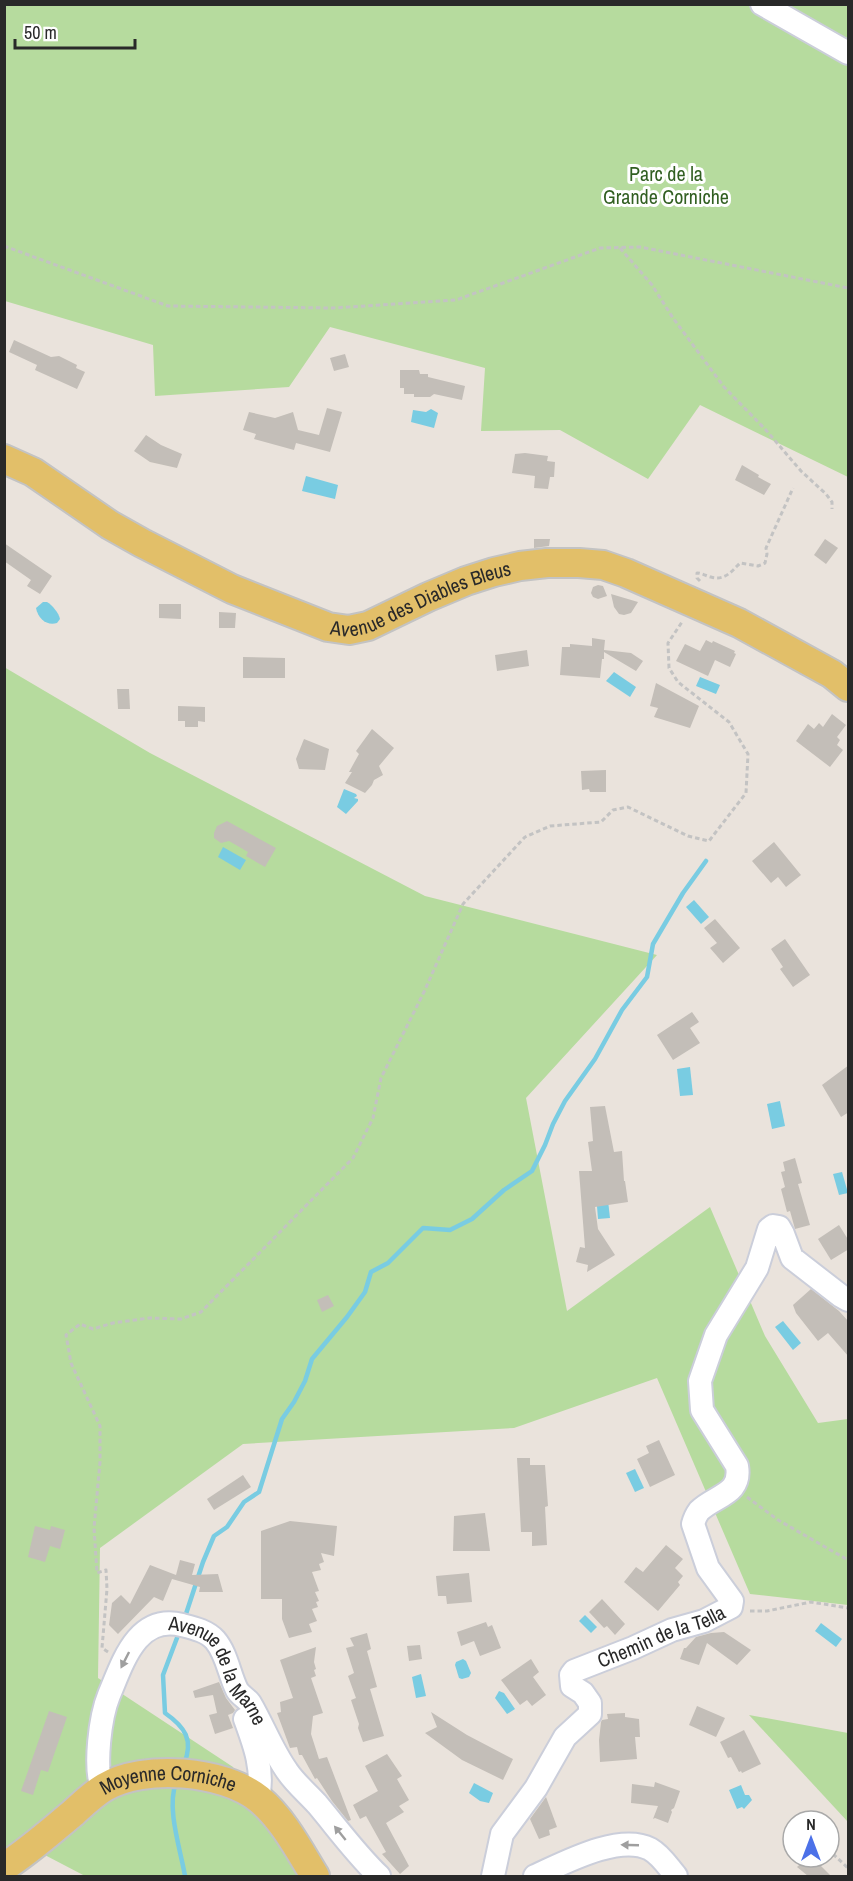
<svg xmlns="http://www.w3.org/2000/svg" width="853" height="1881" font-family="'Archivo Narrow',sans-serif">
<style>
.green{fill:#b6db9e}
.water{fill:#79cce2}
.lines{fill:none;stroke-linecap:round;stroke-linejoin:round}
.stream{stroke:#79cce2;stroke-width:4.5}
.building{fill:#c3beb8}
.minor-casing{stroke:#cbceda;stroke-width:26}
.major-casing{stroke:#c3c3c3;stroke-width:32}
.path{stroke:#c3c3c3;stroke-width:3;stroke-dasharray:4.5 3;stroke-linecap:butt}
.minor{stroke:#fff;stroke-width:22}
.major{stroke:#e2bf69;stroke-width:28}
.oneway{fill:#9f9f9f}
.labels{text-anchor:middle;stroke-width:6;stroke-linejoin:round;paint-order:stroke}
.park-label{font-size:20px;fill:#315f21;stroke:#fff}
.street-label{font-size:20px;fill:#292929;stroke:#fff}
</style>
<rect width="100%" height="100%" fill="#eae3dc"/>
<g class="green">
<polygon points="4,5 848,5 848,477 700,405 648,479 560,430 481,431 485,368 330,327 289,387 155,396 153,345 5,301"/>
<polygon points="4,667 150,753 425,896 657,955 526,1098 567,1311 710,1207 765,1336 818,1423 848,1419 848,1605 750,1594 657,1378 514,1428 243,1444 100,1548 98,1678 233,1767 256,1808 299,1876 85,1876 41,1853 5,1865"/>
<polygon points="749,1715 848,1733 848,1822"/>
</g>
<g class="water">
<polygon points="431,409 438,413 434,428 411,422 413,410 426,412"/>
<polygon points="306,476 338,485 335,499 302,491"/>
<path d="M43,602H47C52,605 59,613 60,619L57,623C47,626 38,619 36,608Z"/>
<polygon points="614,672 636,687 630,697 606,681"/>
<polygon points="700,677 720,685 716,694 696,686"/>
<polygon points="344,789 356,794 357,796 354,798 358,799 358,801 346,814 337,807"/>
<polygon points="223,847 246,860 240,870 218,857"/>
<polygon points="694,900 709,917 701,924 686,907"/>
<polygon points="690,1067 693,1095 680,1096 677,1069"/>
<polygon points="780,1101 785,1126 772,1129 767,1104"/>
<polygon points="842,1172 848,1193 839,1195 833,1174"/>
<polygon points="607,1192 610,1218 598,1219 596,1193"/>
<polygon points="783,1321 801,1343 793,1350 775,1327"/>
<polygon points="635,1469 644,1488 635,1492 626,1473"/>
<polygon points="585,1615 597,1627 591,1633 579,1621"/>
<polygon points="821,1623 842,1639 836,1647 815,1631"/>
<polygon points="463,1659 466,1661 471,1673 469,1677 462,1679 459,1678 455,1665 456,1662"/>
<polygon points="421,1674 426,1696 416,1698 412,1677"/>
<polygon points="499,1691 504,1693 515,1709 507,1714 495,1698"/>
<polygon points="474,1783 493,1793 489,1803 480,1801 469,1793"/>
<polygon points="741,1785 745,1795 749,1795 752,1800 744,1809 742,1807 737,1809 729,1790"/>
</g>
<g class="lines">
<g class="stream">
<polyline points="184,1620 203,1562 214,1536 227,1527 244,1502 259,1492 282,1419 294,1402 305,1381 312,1359 347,1317 365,1292 371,1272 388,1263 423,1228 450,1230 472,1219 504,1190 532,1171 545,1145 553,1124 565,1101 595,1059 622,1010 647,977 653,944 683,893 706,861"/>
<path d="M180,1630L163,1675L165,1713C185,1727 194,1740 184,1764"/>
<path d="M176,1783C166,1808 181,1851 185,1876"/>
</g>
</g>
<g class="building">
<polygon points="14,340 51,357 59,356 77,365 76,368 85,372 77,389 35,370 37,365 9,352"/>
<polygon points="345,354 349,367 334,371 330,358"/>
<polygon points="400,370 419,370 420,374 428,374 428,377 465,386 462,400 434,394 430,397 414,397 414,394 404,394 404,388 400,388"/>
<polygon points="327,408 342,412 330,452 296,443 294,450 254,439 256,434 243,430 249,412 275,418 293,412 298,430 319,435"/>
<polygon points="146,435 161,445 182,454 177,468 150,462 134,451"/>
<polygon points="525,453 548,456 547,461 555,462 554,477 550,477 548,489 534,488 535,476 512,473 515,454"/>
<polygon points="742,465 759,475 758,477 771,484 764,495 735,480"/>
<polygon points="534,539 550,539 549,546 534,548"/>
<polygon points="825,539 838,548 826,564 814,555"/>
<polygon points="4,543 52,576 40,594 27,586 31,580 4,561"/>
<polygon points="598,585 603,586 607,596 598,599 593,597 591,593 593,587"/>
<polygon points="611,594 638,602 631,613 624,615 619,614 614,607"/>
<polygon points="159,604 181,604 181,619 159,618"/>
<polygon points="219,612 236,613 235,628 219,628"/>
<polygon points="592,638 605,640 604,650 631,653 643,661 636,671 604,652 604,659 602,659 600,678 560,675 562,647 570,647 570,644 592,646"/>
<polygon points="706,640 712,643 713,641 735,651 734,653 736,654 730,667 715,660 708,676 676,661 685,644 700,651"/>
<polygon points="527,650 529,666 497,671 495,655"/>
<polygon points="243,657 285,658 285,678 243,678"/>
<polygon points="656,683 699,706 690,728 654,717 658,708 650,706"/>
<polygon points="117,689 129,689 130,709 118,709"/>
<polygon points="178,706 205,707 205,722 198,721 198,727 185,727 185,721 178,721"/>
<polygon points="832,714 846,725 837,737 840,740 837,745 843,750 830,767 796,741 808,724 814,729 819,723 823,727"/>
<polygon points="372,729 394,748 379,766 383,775 374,780 372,785 365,793 345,783 352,772 349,772 359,754 356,751"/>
<polygon points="304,739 329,749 325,770 299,769 296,759"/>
<polygon points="606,770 606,792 590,792 589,789 582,790 581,771"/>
<polygon points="227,821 276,848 265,867 246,856 248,852 229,841 221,843 214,838 214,833 217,826"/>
<polygon points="774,842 801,875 786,887 778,877 771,883 752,861"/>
<polygon points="715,919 740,948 723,963 710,948 717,943 704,928"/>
<polygon points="785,939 810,975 793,987 780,969 783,967 771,949"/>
<polygon points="692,1012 699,1022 690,1028 700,1043 673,1060 657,1035"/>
<polygon points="849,1065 849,1112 841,1117 822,1085"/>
<polygon points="605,1106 614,1152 622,1151 624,1181 625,1181 628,1202 595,1207 598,1229 615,1255 587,1272 588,1265 576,1262 580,1247 585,1248 579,1171 592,1171 588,1142 593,1141 590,1107"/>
<polygon points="795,1158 802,1183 798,1184 810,1225 795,1229 790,1211 787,1212 781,1189 785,1187 781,1172 785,1171 783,1162"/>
<polygon points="839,1225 849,1241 849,1249 831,1260 818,1239"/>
<polygon points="811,1289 839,1311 849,1322 849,1357 828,1333 818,1341 796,1313 793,1305"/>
<polygon points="328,1295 334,1306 322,1312 317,1300"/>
<polygon points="659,1440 675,1475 650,1487 637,1459 649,1453 646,1446"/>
<polygon points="517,1458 530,1458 530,1465 545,1465 548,1506 545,1507 547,1545 532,1546 532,1532 521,1532"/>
<polygon points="243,1475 251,1487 214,1510 207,1499"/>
<polygon points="485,1513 490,1551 453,1551 454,1516"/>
<polygon points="290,1521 337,1526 334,1556 321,1553 324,1562 319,1564 321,1570 312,1572 319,1591 315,1592 319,1601 316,1602 318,1607 312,1609 317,1621 309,1624 312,1632 289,1638 282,1619 282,1599 261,1599 261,1531"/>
<polygon points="35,1526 50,1530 51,1526 65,1530 60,1549 50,1546 45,1562 28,1557"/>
<polygon points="666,1545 683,1559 675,1568 683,1576 678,1582 680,1585 658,1611 624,1582 636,1567 643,1572"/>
<polygon points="180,1560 195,1564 192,1575 218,1574 223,1592 199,1592 200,1587 172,1579 163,1601 154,1597 118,1634 109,1625 112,1603 121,1595 130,1604 150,1565 176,1575"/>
<polygon points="469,1573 472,1602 447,1604 446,1596 438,1596 436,1576"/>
<polygon points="602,1599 625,1624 615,1635 607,1626 604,1628 589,1612"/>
<polygon points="486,1622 488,1627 492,1625 501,1648 480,1656 474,1641 461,1646 457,1632"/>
<polygon points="724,1632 751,1650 737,1665 707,1643 699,1665 680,1659 684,1648 686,1648 696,1637 711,1633"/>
<polygon points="367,1633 371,1649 367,1651 377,1687 370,1689 384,1736 363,1742 358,1728 359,1724 351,1700 356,1698 348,1676 354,1673 346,1648 354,1646 350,1638"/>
<polygon points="420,1645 422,1659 409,1661 407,1646"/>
<polygon points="316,1647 314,1662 316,1669 314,1670 316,1676 311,1678 323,1713 313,1716 311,1734 319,1759 327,1757 351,1820 348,1821 332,1801 317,1778 315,1779 302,1755 299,1755 297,1747 290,1748 277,1713 281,1712 280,1702 293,1698 280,1660"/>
<polygon points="531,1659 539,1672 533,1677 546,1695 532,1706 527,1700 520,1705 501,1680"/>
<polygon points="219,1682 226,1698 235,1710 233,1713 228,1715 233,1728 215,1734 209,1715 217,1713 213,1695 195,1698 193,1691"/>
<polygon points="697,1706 725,1718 716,1737 689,1725"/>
<polygon points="49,1711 67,1717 48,1772 41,1770 33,1795 21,1791"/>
<polygon points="431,1712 467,1735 513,1759 503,1780 462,1760 425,1733 437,1727"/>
<polygon points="625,1713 625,1717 639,1719 640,1737 635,1737 637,1759 600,1762 599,1740 601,1722 602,1720 608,1719 607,1714"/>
<polygon points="744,1730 761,1764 742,1773 741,1771 739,1772 731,1757 728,1758 720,1742"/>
<polygon points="387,1754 402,1776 397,1779 409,1800 399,1806 404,1812 386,1823 409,1866 400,1874 382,1854 386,1852 366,1816 360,1819 353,1805 378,1791 365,1766"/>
<polygon points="655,1782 680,1791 674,1808 671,1810 672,1812 668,1823 655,1818 653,1819 658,1806 631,1803 632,1784 654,1787"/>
<polygon points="546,1797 557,1827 549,1830 550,1835 539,1839 530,1819"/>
<polygon points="808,1857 812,1857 831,1876 808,1876 797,1867"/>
</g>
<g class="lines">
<defs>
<g id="minor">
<polyline points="762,4 848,53"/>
<path d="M245,1719C255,1746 264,1770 258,1799"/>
<path id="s1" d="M102,1788C94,1767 100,1717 109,1695C123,1662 137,1614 182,1625C194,1628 207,1631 215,1640C227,1654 229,1674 237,1690C240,1695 246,1698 250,1703C263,1725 272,1750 287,1771C295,1783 307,1793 317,1804C338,1829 356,1854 379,1876"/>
<path id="s2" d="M493,1876L502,1834L536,1788L565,1737L590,1714V1703L583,1693L572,1686L571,1675L574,1671L633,1648L672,1630L704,1621L731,1607L732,1601L708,1568L693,1524C694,1520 696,1515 699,1511C715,1495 742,1495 737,1466L702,1410L700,1381L716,1335L757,1268L769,1229L773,1226L779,1227L783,1234L792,1258L841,1296L848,1300"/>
<path d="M535,1876C564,1863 619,1833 650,1849C662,1856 668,1867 676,1876"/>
</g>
<g id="major">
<path id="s3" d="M4,459L33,472L110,525L142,543L232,589L328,627L349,630L368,626L428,597L466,581L494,572L520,566L547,563H579L603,565L626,573L739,623L832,674L848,687"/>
<path id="s4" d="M4,1867C29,1851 50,1832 73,1813C83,1804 93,1794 105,1787C144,1764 223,1770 259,1799C283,1819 299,1850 315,1876"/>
</g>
</defs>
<use href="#minor" class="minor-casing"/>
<use href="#major" class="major-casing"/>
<g class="path">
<polyline points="4,246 168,306 333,308 456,300 600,248 640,247 848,288"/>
<polyline points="620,248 652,285 673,318 724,387 765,429 801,471 826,494 832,502 832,509"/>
<path d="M700,581L697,578V573C702,573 706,576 711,577C725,581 732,571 740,563L758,566L765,563L767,554L766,548L793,488"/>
<polyline points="747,1497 778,1520 848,1560"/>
<polyline points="750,1611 767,1611 811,1602 848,1608"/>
<polyline points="108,1652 102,1648 107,1589 106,1570 97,1573 94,1528 100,1462 100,1426 71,1363 66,1335 80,1324 93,1329 113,1323 149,1318 181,1319 201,1312 353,1158 373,1118 381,1078 424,992 463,904 525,837 550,826 601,822 613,810 628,807 688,836 709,841 746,793 748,754 729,722 678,682 669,668 668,643 682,622"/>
<polyline points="833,1854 848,1868"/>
</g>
<use href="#minor" class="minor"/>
<use href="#major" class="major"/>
</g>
<defs><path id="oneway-solid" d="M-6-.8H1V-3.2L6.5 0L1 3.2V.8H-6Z" transform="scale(1.5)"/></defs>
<g class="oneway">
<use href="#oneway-solid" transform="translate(125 1660) rotate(117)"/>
<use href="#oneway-solid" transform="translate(340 1833) rotate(-129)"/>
<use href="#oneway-solid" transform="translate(630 1845) rotate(-178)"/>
</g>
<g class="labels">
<g class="park-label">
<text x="666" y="181">Parc de la<tspan x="666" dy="23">Grande Corniche</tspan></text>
</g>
<g class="street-label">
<text dy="7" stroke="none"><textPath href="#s3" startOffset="465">Avenue des Diables Bleus</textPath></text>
<text dy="7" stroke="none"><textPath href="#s2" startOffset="339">Chemin de la Tella</textPath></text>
<text dy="7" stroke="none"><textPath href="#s1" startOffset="267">Avenue de la Marne</textPath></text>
<text dy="7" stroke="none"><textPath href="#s4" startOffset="194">Moyenne Corniche</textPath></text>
</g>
</g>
<rect width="853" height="1881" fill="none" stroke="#292929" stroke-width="12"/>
<g transform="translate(811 1839)"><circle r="28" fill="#ffffff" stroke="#a9a9a9" stroke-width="1.5"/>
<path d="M0-4.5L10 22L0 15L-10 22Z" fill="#4c71e8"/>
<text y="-9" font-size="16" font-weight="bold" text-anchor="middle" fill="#292929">N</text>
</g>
<path d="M15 39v9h120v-9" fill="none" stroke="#292929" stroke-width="3"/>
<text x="24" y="39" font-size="18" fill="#292929" stroke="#ffffff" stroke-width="4.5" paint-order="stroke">50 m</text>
</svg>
